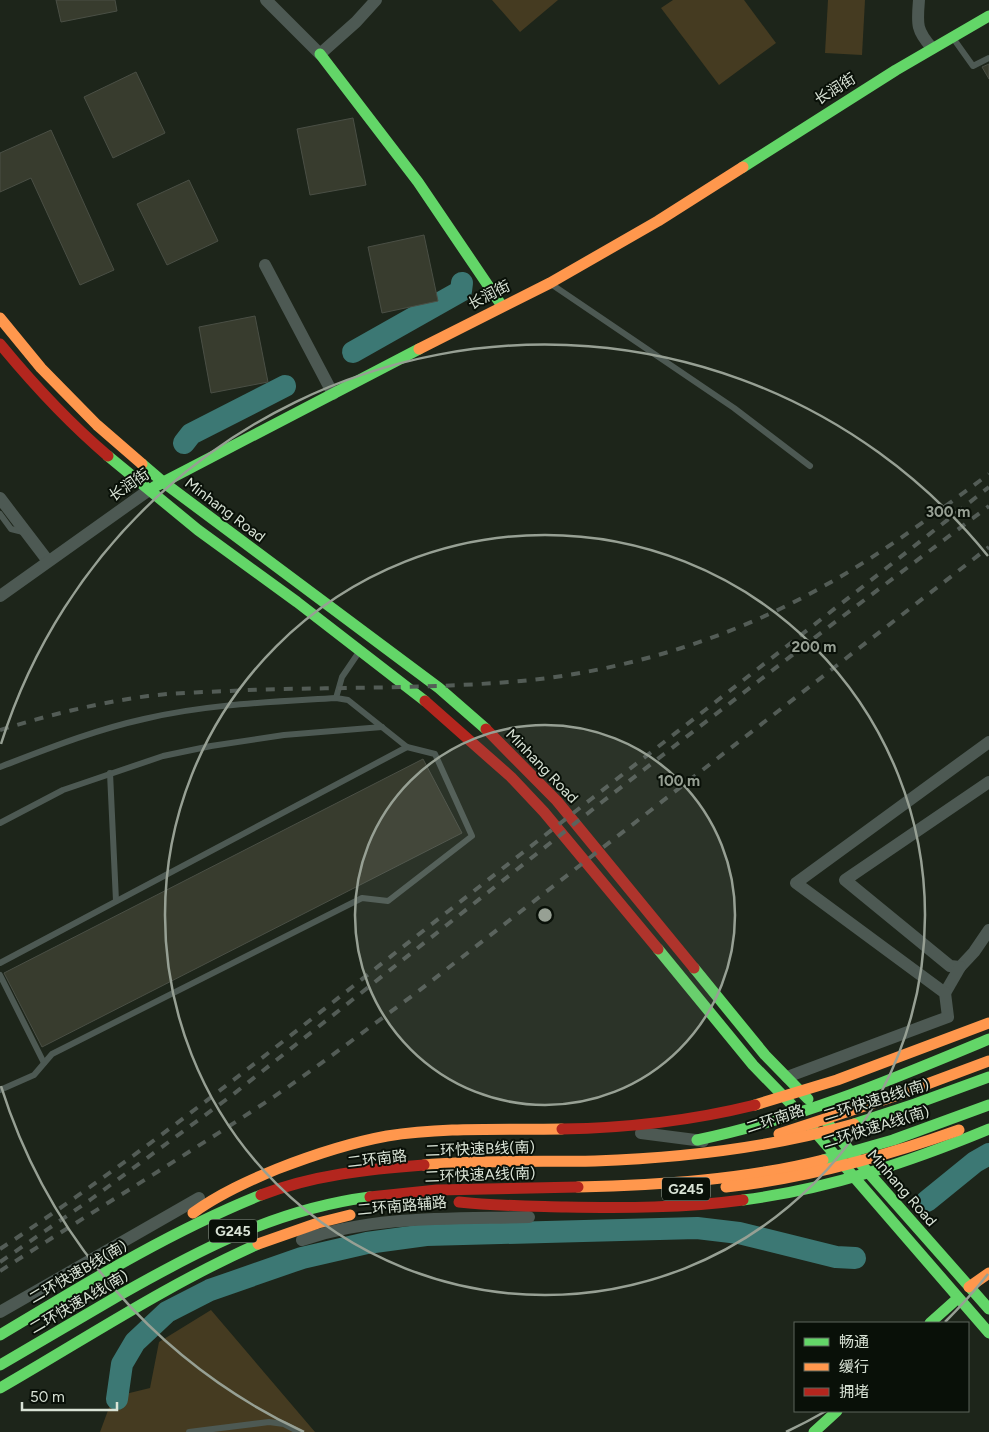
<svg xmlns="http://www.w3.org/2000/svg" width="989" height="1432" font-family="Figtree,'Noto Sans SC',sans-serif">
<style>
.green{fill:#453b21}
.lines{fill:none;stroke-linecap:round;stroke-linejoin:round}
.river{stroke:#3c7874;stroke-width:22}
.building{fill:#383c2e;stroke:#4a4f45}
.lane{stroke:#4d5953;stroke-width:6}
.street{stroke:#4d5953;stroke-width:12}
.fast{stroke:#63d668;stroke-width:11}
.slow{stroke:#ff974d;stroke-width:11}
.jam{stroke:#b3261e;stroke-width:11}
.rail{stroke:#535c56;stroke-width:4;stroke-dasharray:9 9;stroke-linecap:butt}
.ring{fill:none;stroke:#97a094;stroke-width:2.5}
.labels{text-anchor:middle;stroke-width:4;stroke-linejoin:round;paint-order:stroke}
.shield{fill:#091008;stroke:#9ba498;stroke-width:1}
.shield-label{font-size:14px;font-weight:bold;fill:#d9e3d6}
.street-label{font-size:15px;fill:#d9e3d6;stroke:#091008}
.centre{fill:#97a094;stroke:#091008;stroke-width:2.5}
.ring-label{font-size:15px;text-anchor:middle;font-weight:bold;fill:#97a094;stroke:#091008;stroke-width:4;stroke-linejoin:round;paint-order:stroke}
</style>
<rect width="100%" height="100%" fill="#1d251a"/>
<g class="green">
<polygon points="492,0 558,0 520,32"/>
<polygon points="673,0 744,0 776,43 719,85 661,8"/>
<polygon points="828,0 865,0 862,55 825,53"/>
<polygon points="211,1310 315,1432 100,1432 113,1397 150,1388 159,1342"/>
</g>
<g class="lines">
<g class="river">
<polyline points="353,352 461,291 462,283"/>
<polyline points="184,443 191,434 285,386"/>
<polyline points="927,1201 975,1162 989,1154"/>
<polyline points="117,1399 122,1364 135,1342 167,1312 210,1290 302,1258 367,1243 426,1235 697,1228 739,1233 836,1257 855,1258"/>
</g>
</g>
<g class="building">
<polygon points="56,0 115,0 117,11 61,22"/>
<polygon points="989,64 989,79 982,67"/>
<polygon points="136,72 165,133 113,158 84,97"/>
<polygon points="353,118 366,185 310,195 297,129"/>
<polygon points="51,130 114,270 80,285 31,178 0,192 0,153"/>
<polygon points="189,180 218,241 167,265 137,204"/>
<polygon points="424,235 438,301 382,313 368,247"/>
<polygon points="255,316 268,382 211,393 199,327"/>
<polygon points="423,759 462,833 42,1047 4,973"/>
</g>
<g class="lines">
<g class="lane">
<polyline points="953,38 973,66 989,58"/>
<polyline points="551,284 734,408 810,466"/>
<polyline points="0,514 11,529 23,532"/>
<polyline points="336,698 342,677 359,652"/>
<path d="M0,767C47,749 94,730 144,719C207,704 272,702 336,698L348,700L407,747L435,754L472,836L388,901L362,898L52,1054L34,1075L0,1090"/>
<polyline points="110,773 116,901"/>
<polyline points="0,823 63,790 163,756 211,746 284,735 382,727"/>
<polyline points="0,963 407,747"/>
<polyline points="0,975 44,1063"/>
<polyline points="189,1432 269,1422 284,1424 299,1432"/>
</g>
<g class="street">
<polyline points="266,0 320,54 356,22 376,0"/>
<path d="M919,0C917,24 916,30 932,48"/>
<polyline points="265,265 333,394"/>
<polyline points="0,498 48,561"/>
<polyline points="0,596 149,490"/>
<polyline points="989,782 845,880 950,966 960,967 974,952 989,930"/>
<polyline points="945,993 960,967"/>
<polyline points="787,1077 948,1017 945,993 796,883 989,742"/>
<polyline points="641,1133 703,1141"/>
<path d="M302,1240C376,1215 452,1219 529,1217"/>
<polyline points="0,1312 199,1198"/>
</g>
<g class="fast">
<polyline points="320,54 418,182 502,306"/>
<polyline points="743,167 896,70 989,16"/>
<polyline points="108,456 198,530 297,602 425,701"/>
<polyline points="142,464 163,482 439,688 486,729"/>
<polyline points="154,487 419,349"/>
<polyline points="658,949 753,1065 791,1104"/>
<polyline points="694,968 765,1055 808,1099"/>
<polyline points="826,1121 853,1155 989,1309"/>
<polyline points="854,1124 915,1104 989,1077"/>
<polyline points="809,1125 989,1333"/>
<path d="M697,1140C799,1119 893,1079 989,1039"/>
<polyline points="823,1160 893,1140 989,1105"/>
<path d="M743,1200C829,1189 909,1162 989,1129"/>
<polyline points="930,1323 958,1298"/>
<path d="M0,1335C85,1284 169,1232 261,1195"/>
<path d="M0,1365C39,1342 79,1319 118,1296C199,1250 276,1209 370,1197"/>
<path d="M0,1388C85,1339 168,1284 258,1244"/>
<polyline points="814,1432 837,1411"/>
</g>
<g class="slow">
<polyline points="0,318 41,368 97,425 142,464"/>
<polyline points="419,349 550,283 658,221 743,167"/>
<polyline points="755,1105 837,1080 989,1023"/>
<polyline points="779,1134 895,1096 989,1061"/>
<path d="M424,1165C481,1160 538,1162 595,1161C683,1158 769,1148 854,1124"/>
<path d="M578,1187C660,1185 743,1180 823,1160"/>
<path d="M726,1187C807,1178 883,1157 959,1130"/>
<path d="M193,1213C219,1194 248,1181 277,1169C313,1155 349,1143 387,1136C444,1127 504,1130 562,1129"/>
<polyline points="258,1244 318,1223 350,1215"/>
<polyline points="969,1287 989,1273"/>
</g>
<g class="jam">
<path d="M0,344C33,384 68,422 108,456"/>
<polyline points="425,701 511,777 544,812 658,949"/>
<polyline points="486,729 557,801 694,968"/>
<path d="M562,1129C630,1128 690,1121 755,1105"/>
<path d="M261,1195C313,1175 369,1169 424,1165"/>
<polyline points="370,1197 437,1190 578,1187"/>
<path d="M459,1202C495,1206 531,1206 566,1207C625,1208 684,1208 743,1200"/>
</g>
<g class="rail">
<path d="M0,730C49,715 97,703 148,696C181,692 215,692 248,690C339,687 430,689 521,681C626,671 732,638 824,586C882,554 936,513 989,474"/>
<path d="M0,1249C157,1145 303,1025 451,909C630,768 810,629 989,487"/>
<polyline points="0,1262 90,1200 231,1096 602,802 822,632 989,506"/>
<path d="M0,1271C89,1214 180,1159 269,1100C319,1066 367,1029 416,993L989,547"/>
</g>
</g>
<circle cx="545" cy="915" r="190" fill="#97a094" fill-opacity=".12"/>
<g class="ring">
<circle cx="545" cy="915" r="190"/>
<circle cx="545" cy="915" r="380"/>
<path d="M988 1274A570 570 0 0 1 945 1322M826 1411A570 570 0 0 1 786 1432M304 1432A570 570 0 0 1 1 1086M1 744A570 570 0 0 1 988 556"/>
</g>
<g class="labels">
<g class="shield">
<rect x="662" y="1177.5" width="48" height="23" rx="4"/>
<rect x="209" y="1219.5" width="48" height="23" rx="4"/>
</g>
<g class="shield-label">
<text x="686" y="1194">G245</text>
<text x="233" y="1236">G245</text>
</g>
<g class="street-label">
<text transform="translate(835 89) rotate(-32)" y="5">长润街</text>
<text transform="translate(489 295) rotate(-27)" y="5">长润街</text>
<text transform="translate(129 485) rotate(-34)" y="5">长润街</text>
<text transform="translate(225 510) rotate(37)" y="5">Minhang Road</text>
<text transform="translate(542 766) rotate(46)" y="5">Minhang Road</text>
<text transform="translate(876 1100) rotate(-17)" y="5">二环快速B线(南)</text>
<text transform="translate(775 1119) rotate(-18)" y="5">二环南路</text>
<text transform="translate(876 1127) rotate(-17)" y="5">二环快速A线(南)</text>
<text transform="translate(480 1149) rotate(-2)" y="5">二环快速B线(南)</text>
<text transform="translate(377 1159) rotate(-7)" y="5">二环南路</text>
<text transform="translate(480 1175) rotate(-2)" y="5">二环快速A线(南)</text>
<text transform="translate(902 1188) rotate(49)" y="5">Minhang Road</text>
<text transform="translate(402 1206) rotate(-5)" y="5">二环南路辅路</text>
<text transform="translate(78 1272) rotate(-30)" y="5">二环快速B线(南)</text>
<text transform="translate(79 1302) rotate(-30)" y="5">二环快速A线(南)</text>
</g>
</g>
<circle cx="545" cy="915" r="8" class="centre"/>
<g class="ring-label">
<text x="948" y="517">300 m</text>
<text x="814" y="652">200 m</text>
<text x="679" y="786">100 m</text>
</g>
<rect x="794" y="1322" width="175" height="90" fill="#091008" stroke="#5c645a"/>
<rect x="804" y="1338" width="25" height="8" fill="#63d668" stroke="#5c645a"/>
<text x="839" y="1347" font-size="15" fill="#d9e3d6">畅通</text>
<rect x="804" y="1363" width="25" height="8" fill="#ff974d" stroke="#5c645a"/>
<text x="839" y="1372" font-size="15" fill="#d9e3d6">缓行</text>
<rect x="804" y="1388" width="25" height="8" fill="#b3261e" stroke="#5c645a"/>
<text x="839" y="1397" font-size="15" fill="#d9e3d6">拥堵</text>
<path d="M22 1402v8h95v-8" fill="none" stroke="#d9e3d6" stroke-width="2.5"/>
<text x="30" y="1402" font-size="15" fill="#d9e3d6" stroke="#091008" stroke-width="4" paint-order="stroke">50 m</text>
</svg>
